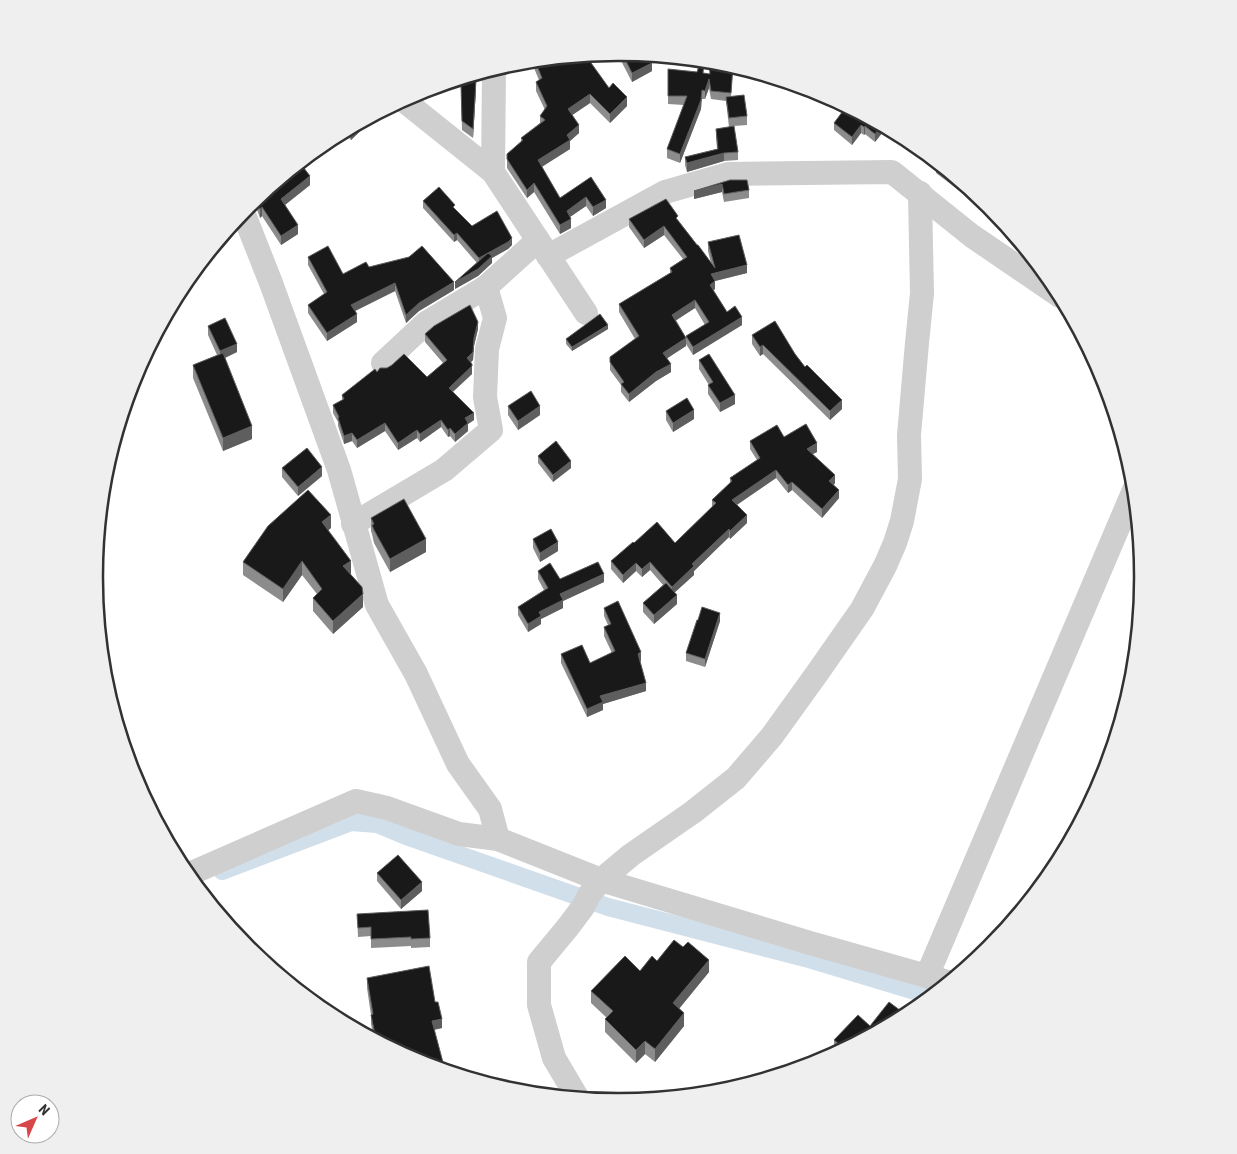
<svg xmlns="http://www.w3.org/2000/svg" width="1237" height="1154" font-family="'Roboto Condensed',sans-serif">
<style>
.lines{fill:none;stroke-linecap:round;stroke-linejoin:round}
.canal{stroke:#d1dfeb;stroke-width:18}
.minor{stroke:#cfcfcf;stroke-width:24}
.wall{fill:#8c8c8c;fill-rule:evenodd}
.shaded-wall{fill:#5e5e5e}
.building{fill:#191919;stroke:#5e5e5e}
.rim{fill:none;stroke:#323232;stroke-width:2.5}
</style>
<rect width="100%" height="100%" fill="#fff"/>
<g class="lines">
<polyline class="canal" points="222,871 351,822 377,824 406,836 608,907 805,958 931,996"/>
<g class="minor">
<polyline points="494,69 493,172 586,313"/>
<polyline points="403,100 493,172"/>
<polyline points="243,212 271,283 339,470 377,605 416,674 458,764 490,809 498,839"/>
<polyline points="548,256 665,192 728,174 892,172 972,236 1060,296"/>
<polyline points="383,363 426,323 486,287"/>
<polyline points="353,524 444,470 491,430 485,397 487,349 495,318 486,287 538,240"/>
<polyline points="187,875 356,801 387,808 459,834 498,839 601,880 810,943 948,982"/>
<polyline points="927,976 1134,490"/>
<polyline points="577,1097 554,1058 539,1005 539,962 568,927 583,907 589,895 601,880 631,855 693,812 736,778 772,736 818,672 862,609 885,566 895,543 902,521 910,479 909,435 917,343 922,293 921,246 920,193"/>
</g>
</g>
<g class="wall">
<polygon points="617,53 648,55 652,71 632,82"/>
<polygon points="597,55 588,59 609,88 627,106 610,123 590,103 572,115 579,133 570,141 570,149 542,167 560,198 591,177 606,208 593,216 586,206 570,217 571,228 560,234 534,192 527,198 507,168 507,154 521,142 521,138 540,123 540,116 545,110 536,91 536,82 539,80 531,61"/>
<polygon points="721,63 733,66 731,97 747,116 747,125 734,126 738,152 738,160 724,161 687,172 685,165 685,157 717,149 716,137 716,129 729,127 726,101 711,99 709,88 705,99 702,99 701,109 680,163 667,158 667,149 684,105 668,104 668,69 709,74"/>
<polygon points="461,85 476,89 473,138 462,130"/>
<polygon points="379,113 351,140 344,132"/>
<polygon points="834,123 886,128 875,142 865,134 864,135 861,133 852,145 834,130"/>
<polygon points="300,163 310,185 285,205 298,234 281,245 262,216 260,218 256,207 252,202"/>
<polygon points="937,163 969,190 965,195 936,173 936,165"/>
<polygon points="730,180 749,190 749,198 724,202 722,192 694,199"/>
<polygon points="423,201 455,210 472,226 512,245 508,249 492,258 492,263 478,276 455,289 477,263 457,240 454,242 423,208"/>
<path d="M629,219L678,220L711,263L708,251V242L747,273L715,281V289L713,291L727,312L742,325L693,355L686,344V346L667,358L671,372L656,381L629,402L621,392V385L610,370V357L635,339L619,312V304L670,273V268L683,259L664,235L644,248L629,227ZM695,308L705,325L686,336V338L676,320Z"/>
<polygon points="308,257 343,274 369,267 454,290 419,311 406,323 395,291 355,311 357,322 327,341 308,313 308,305 324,294 308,265"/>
<polygon points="208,326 237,352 225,358 252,439 223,451 193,378 193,365 217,355 208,335"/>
<polygon points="478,329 474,346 473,360 471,362 472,364 472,374 453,392 474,420 468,424 468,431 455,442 450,436 448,437 441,427 420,442 417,438 398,450 385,431 357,448 352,441 344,444 338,426 338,422 333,413 333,405 342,400 342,395 377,372 427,377 443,363 425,342 425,334"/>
<polygon points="608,329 572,351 566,344 566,339"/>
<polygon points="752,335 795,354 805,367 842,409 830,420 763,354 760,356 752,344"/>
<polygon points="699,360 735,404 720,412 708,394 708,385 709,385 699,369"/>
<polygon points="508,406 540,415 518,430 508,415"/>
<polygon points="666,411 694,419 673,432 666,420"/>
<polygon points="784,437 817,452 812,454 835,483 834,485 839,498 822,518 792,490 788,493 776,478 737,505 747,523 730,539 729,537 694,571 694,575 674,592 677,604 654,624 643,612 643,603 663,585 650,570 642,577 636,571 623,583 611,569 611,561 634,543 675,543 712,507 712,500 730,483 730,478 757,460 750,449 750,441"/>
<polygon points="538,456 571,468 553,482 538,463"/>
<polygon points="282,468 322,476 298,496 282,477"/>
<polygon points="371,518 426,552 390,572 374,543 372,534 371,531"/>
<polygon points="331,528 328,530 351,574 350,574 363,607 333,634 313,611 313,598 317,594 302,575 283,602 243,575 243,562"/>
<polygon points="533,539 558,551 540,562 533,548"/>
<polygon points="538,571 560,579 604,582 563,601 563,608 541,619 541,624 528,632 518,615 518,607 544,590 538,579"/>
<polygon points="604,608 641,661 640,661 646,691 603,704 603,710 587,717 561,663 561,654 590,663 612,653 604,636 604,627 608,625 604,616"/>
<polygon points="698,620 720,621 705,667 686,661 686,653"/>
<polygon points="377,873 422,891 401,909 377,881"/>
<polygon points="357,914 430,938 430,947 411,948 411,946 371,948 371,936 358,937"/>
<polygon points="657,961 709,972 679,1009 684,1026 655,1062 645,1054 636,1063 605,1032 605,1019 607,1018 591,1003 591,991 640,971"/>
<polygon points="367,978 435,1002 442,1028 434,1030 418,1061 374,1038 371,1024 371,1015 367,988"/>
<polygon points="905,1016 836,1053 834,1051 834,1040 870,1026"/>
</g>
<g class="shaded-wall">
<polygon points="597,55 588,60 586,56"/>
<polygon points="652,63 652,71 632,82 632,73"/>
<polygon points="709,79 709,88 705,99 705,91"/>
<polygon points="476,80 476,89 473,138 473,129"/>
<polygon points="702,90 701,109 680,163 680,154"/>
<polygon points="590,94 590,103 568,118 568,109"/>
<polygon points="627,97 627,106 610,123 610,114"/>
<polygon points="379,113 351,140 351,131 359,124"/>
<polygon points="579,125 579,133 570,141 570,149 538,169 538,160"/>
<polygon points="861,125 861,133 852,145 852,137"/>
<polygon points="865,126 865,134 864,135 864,127"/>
<polygon points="881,126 886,128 875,142 875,134"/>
<polygon points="724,153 724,161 687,172 687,163"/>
<polygon points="310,176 310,185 281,208 281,199"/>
<polygon points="534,183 534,192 527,198 527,190"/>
<polygon points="722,184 722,192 694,199 694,191"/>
<polygon points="965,186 969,190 965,195"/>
<polygon points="586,197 586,206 567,219 567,211"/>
<polygon points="606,200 606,208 593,216 593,207"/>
<polygon points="262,207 262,216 260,218 260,209"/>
<polygon points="571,219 571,228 560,234 560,225"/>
<polygon points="298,225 298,234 281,245 281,236"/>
<polygon points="664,226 664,235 644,248 644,240"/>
<polygon points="457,233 457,240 454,242 454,235"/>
<polygon points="512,238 512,245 508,249 492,258 492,263 478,276 455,289 455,282 479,265 479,258"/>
<polygon points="747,265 747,273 715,281 715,289 710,293 711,274"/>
<polygon points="454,282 454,290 419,311 406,323 406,315 419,303"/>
<polygon points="395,283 395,291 351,313 351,305"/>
<polygon points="695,300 695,308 672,323 672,315"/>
<polygon points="357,314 357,322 327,341 327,333"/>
<polygon points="742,317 742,325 693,355 693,347"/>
<polygon points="478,322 478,329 474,346 473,360 467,366 467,358 474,338"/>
<polygon points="608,325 608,329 572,351 572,347"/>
<polygon points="686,338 686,346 663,361 663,353"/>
<polygon points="237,344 237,352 220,360 220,351"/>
<polygon points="763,345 763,354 760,356 760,347"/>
<polygon points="671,364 671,372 656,381 629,402 629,394 656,372"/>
<polygon points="472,366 472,374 449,395 449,388"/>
<polygon points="735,395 735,404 720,412 720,403"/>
<polygon points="842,400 842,409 830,420 830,411"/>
<polygon points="540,406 540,415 518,430 518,421"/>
<polygon points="694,410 694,419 673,432 673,423"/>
<polygon points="474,413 474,420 468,424 468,431 455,442 455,434 465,418"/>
<polygon points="441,420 441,427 420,442 420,434"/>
<polygon points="385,423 385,431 357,448 357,440"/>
<polygon points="252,426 252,439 223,451 223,438"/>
<polygon points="450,428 450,436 448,437 448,430"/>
<polygon points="417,430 417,438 398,450 398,443"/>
<polygon points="352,433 352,441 344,444 344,436"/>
<polygon points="817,443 817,452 807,457 807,449"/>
<polygon points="571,461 571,468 553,482 553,475"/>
<polygon points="322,467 322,476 298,496 298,487"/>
<polygon points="776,470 776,478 732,508 732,500"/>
<polygon points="835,475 835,483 829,489 829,481"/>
<polygon points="792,482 792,490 788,493 788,485"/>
<polygon points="839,490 839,498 822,518 822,509"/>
<polygon points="331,515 331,528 322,536 322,522"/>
<polygon points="747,515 747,523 730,539 730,531"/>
<polygon points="729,529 729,537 694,571 694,575 672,595 672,587 692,564"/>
<polygon points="426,539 426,552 390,572 390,559"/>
<polygon points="558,542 558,551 540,562 540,553"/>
<polygon points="302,561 302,575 283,602 283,589"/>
<polygon points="351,561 351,574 343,580 343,566"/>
<polygon points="650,562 650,570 642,577 642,569"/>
<polygon points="636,563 636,571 623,583 623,575"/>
<polygon points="604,574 604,582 563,601 563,608 541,619 541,624 528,632 528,624 539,612 560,594"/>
<polygon points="363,594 363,607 333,634 333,621"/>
<polygon points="677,595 677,604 654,624 654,615"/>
<polygon points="720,613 720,621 705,667 705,659"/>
<polygon points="641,652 641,661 638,662 638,654"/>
<polygon points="646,683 646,691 603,704 603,710 587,717 587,709 600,696"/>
<polygon points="422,882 422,891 401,909 401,900"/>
<polygon points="709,960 709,972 673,1016 673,1003"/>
<polygon points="684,1013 684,1026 655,1062 655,1049"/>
<polygon points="442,1019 442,1028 432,1030 432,1021"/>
<polygon points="645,1041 645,1054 636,1063 636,1050"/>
</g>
<g class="building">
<polygon points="622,53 648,55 652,63 632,73"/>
<polygon points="586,56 609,88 613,83 627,97 610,114 590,94 568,109 579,125 567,135 570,140 538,160 560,198 591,177 606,200 593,207 586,197 567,211 571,219 560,225 534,183 527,190 507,159 507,154 523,140 521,138 545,120 540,116 547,106 536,82 542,78 535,61"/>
<polygon points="709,61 721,63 733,66 731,93 711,91 709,79 705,91 702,90 701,100 680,154 667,149 687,96 668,96 668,69 697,72 700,63 704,63 703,73 710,74"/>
<polygon points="476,80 473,129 462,121 461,85"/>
<polygon points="744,95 747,116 729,118 726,97"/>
<polygon points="846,107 881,126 875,134 865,126 864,127 861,125 852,137 834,123"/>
<polygon points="359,124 351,131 349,129"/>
<polygon points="734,126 738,152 724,153 687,163 685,157 718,149 716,129"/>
<polygon points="300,163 310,176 281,199 298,225 281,236 262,207 260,209 256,199"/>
<polygon points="937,163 965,186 965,187 936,165"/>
<polygon points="730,180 747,180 749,190 724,194 722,184 694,191"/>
<polygon points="439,187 455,205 453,207 472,226 497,211 512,238 508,242 488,253 492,256 478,269 455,282 488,253 479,258 457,233 454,235 423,201"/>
<polygon points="666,199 678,216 676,218 697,245 698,245 715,268 708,242 739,235 747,265 711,274 715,281 710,285 727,312 735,306 742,317 693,347 686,336 709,322 695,300 672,315 686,338 663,353 671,364 656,372 629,394 621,384 624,382 610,362 610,357 639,336 619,304 672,272 670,268 687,257 664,226 644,240 629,219"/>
<polygon points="328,246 343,274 366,262 369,267 409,257 422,246 454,282 419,303 406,315 395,283 351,305 357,314 327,333 308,305 327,292 308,257"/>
<polygon points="470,305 478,322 474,338 473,352 467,358 472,364 472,366 449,388 474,413 465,418 468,423 455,434 450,428 448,430 441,420 420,434 417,430 398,443 385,423 357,440 352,433 344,436 338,418 339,417 333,405 344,399 342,395 375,369 377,372 380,368 387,368 392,365 404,354 427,377 447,360 425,334 434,326"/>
<polygon points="600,314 608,325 572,347 566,339"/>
<polygon points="225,318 237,344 220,351 208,326"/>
<polygon points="775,321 795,354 805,367 807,365 842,400 830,411 763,345 760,347 752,335"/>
<polygon points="223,353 252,426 223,438 193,365"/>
<polygon points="709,354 735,395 720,403 708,385 713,382 699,360"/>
<polygon points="531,391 540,406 518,421 508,406"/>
<polygon points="687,398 694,410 673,423 666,411"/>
<polygon points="806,424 817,443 807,449 835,475 829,481 839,490 822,509 792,482 788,485 776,470 732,500 747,515 730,531 729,529 692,564 694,566 672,587 650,562 642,569 636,563 623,575 611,561 633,542 634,543 657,522 675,543 716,503 712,500 732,481 730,478 760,458 750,441 777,425 784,437"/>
<polygon points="556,441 571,461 553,475 538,456"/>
<polygon points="307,448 322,467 298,487 282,468"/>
<polygon points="308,490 331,515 322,522 351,561 343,566 362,587 363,594 333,621 313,598 322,589 302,561 283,589 243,562 268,526"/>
<polygon points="404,499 426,539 390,559 374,530 372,525 374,524 371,518"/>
<polygon points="551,529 558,542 540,553 533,539"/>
<polygon points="598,562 604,574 560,594 563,600 539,612 541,616 528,624 518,607 548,588 538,571 550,563 560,579"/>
<polygon points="666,583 677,595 654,615 643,603"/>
<polygon points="618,601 641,652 638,654 646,683 600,696 603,702 587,709 561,654 582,645 590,663 615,651 604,627 611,624 604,608"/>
<polygon points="702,607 720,613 705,659 686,653 697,620 698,620"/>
<polygon points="398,855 422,882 401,900 377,873"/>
<polygon points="428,910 430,938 411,939 411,937 371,939 371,927 358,928 357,914"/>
<polygon points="674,940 683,947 688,942 709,960 673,1003 684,1013 655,1049 645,1041 636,1050 605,1019 613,1011 591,991 625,956 640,971 652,956 657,961"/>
<polygon points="429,966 435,1002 438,1002 442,1019 432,1021 445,1070 418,1061 376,1039 371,1015 373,1014 367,978"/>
<polygon points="889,1002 905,1014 903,1017 844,1048 834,1040 858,1015 870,1026"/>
</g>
<path d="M0 0H1237V1154H0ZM618 61H619A515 515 0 0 1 1134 576V578A515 515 0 0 1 619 1093H618A515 515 0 0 1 103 578V576A515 515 0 0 1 618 61Z" fill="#efefef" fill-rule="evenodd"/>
<path class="rim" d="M618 61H619A515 515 0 0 1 1134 576V578A515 515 0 0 1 619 1093H618A515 515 0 0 1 103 578V576A515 515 0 0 1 618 61Z"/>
<g transform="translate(35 1119) rotate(45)"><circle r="24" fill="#ffffff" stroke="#adadad"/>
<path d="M0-4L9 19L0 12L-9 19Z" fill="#d7474a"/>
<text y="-8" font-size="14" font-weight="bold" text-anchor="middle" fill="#323232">N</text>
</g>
</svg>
